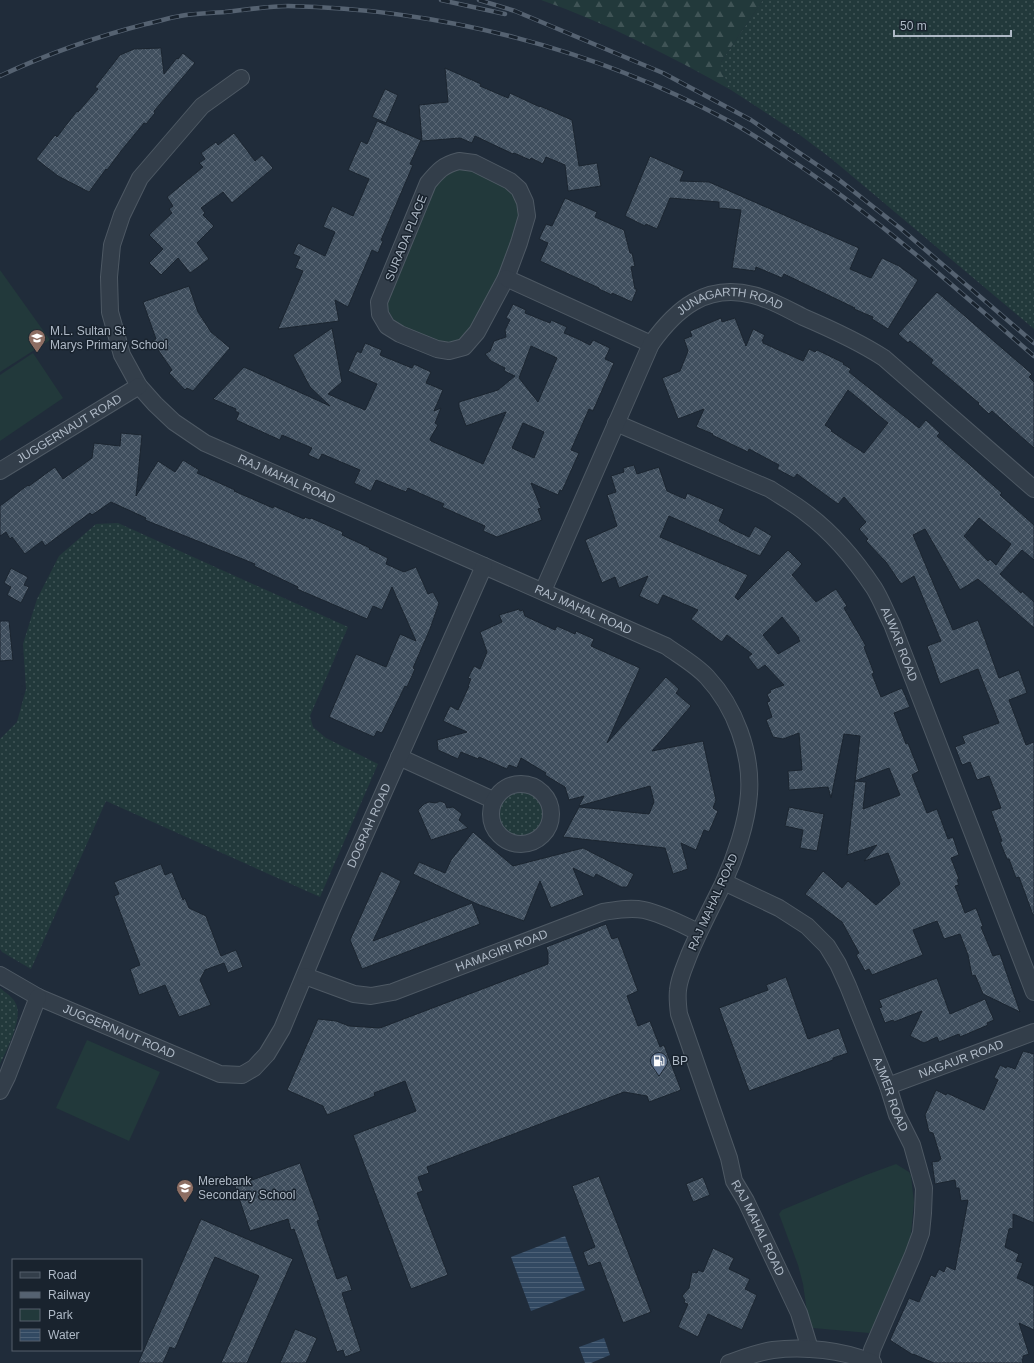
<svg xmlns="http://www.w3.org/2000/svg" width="1034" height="1363" font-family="Helvetica,sans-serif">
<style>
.grass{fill:url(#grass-dots)}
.forest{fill:url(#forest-firs)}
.green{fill:#22393b}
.water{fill:url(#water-rules)}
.building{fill:url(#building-cross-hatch);stroke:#1b2530;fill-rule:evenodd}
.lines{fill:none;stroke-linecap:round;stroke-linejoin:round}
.minor-casing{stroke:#4e5964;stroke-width:18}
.minor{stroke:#333e4a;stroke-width:16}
.rail-casing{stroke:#556271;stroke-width:4.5}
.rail{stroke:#19232e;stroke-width:3;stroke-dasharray:9;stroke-linecap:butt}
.labels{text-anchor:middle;stroke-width:3;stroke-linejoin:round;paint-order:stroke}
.street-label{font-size:12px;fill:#aeb9c6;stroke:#19232e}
.poi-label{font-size:12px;fill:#aeb9c6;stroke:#19232e;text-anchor:start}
</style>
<defs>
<pattern id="grass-dots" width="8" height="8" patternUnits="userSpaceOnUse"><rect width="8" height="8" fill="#22393b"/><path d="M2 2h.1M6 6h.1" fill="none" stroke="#405456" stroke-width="1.8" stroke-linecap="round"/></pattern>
<pattern id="forest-firs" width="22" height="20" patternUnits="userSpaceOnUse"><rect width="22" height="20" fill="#22393b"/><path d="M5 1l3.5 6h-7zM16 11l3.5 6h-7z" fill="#405456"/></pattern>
<pattern id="water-rules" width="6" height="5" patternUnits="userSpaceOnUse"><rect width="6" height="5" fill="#324962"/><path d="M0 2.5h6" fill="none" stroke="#4d6177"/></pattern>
<pattern id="building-cross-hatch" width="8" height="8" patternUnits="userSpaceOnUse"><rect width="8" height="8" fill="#404f5e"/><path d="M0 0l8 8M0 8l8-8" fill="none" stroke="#596674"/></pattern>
</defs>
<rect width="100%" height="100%" fill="#202c3a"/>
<g class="grass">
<polygon points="763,0 1034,0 1034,329 833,160 800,135 731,90 721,70 721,62"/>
<polygon points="118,523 348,627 310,716 313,727 326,738 378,764 320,897 106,801 31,969 2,952 0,949 0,739 17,722 26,689 23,644 37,599 59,556 96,524"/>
<circle cx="522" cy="814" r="26"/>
<path d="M0,988C6,993 13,997 16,1004C23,1018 7,1050 0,1064Z"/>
</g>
<path class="forest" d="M541,0H763L721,62V70L731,90C670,56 607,23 541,0Z"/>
<g class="green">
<polygon points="464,167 489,176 514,193 519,205 520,217 515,233 498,280 467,335 457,342 447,344 402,328 393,320 388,310 388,293 432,190 445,175 454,169"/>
<polygon points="0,270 50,340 0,372"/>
<polygon points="33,353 63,398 0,441 0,375"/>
<polygon points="87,1040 160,1072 129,1141 56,1108"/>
<polygon points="896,1164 909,1172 911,1176 914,1202 911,1234 904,1257 874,1327 869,1333 813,1328 809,1326 803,1284 798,1265 779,1214 782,1210 866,1175"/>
</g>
<g class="water">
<polygon points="565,1236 585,1290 531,1311 511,1257"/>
<polygon points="604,1338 610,1355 591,1363 585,1363 579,1347"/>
</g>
<g class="building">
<polygon points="161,48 164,74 177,58 178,59 183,53 195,63 154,111 155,113 146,124 144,123 121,151 107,170 106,169 89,192 58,176 36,159 55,135 57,137 77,111 78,112 98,89 95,87 120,55 134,49"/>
<polygon points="445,68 481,84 480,86 508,98 510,93 540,107 540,106 572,120 579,166 597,163 601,186 568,191 565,165 546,157 543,164 531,158 530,160 514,153 513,154 475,136 472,143 460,138 422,141 419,105 448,102"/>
<polygon points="385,89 398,95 386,123 372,117"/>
<polygon points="377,121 421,140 410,164 413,165 381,240 383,241 378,253 372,250 348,307 335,300 339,321 278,329 303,271 295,268 300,257 293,254 298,243 325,256 335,232 323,227 332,206 353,216 369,179 348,170 361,141 367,144"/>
<polygon points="234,133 255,161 262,155 273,168 232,203 223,192 201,208 205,213 203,215 214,226 197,243 209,259 190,273 178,258 161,275 149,263 163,249 149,235 172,213 169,209 173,206 167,197 203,167 199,163 205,159 201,153 216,142 218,145"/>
<polygon points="650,156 684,171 680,181 709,182 859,248 850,269 871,278 882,258 899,266 918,280 888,329 872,319 873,317 854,309 855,308 784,274 782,278 756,267 755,271 732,268 741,210 719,208 719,202 670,198 657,229 646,224 645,226 625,216"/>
<polygon points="565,198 597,212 595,217 624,230 630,253 632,253 635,266 631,267 635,289 637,289 632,302 612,293 612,295 599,289 599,288 540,261 548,243 539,239 546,224 552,226"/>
<polygon points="189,286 198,312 211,332 230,348 193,391 187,388 185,390 169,373 172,370 152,341 156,339 143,302"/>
<polygon points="937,292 1032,374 1029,377 1034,382 1034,448 992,411 989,414 978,404 979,403 931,363 933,360 910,341 908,343 898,334"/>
<path d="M513,304L526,310L525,313L550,323L551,320L567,327L564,333L576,338L590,345L593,340L610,348L605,359L614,363L593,411L589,409L571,450L579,453L562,491L560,490L558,495L531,483L541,508L538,509L542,520L497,537L483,531L485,526L442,507L444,504L408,488L406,492L376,480L371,491L354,483L360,470L322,454L319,460L308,455L312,448L282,435L280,440L236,420L239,413L235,411L236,409L213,399L244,367L330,406L310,387L293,355L332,328L342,382L328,394L365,410L377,384L348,371L357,351L361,353L365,343L382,350L380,355L412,368L414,364L431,372L426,383L443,390L434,411L441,408L435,423L438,425L430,439L431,441L483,464L506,412L466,426L459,407V402L498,390L515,376L504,371L505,368L491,361L485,354L490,351L494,341L506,337L505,330L510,320L506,318ZM531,346L557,358L538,402L519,378ZM523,423L544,432L534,458L512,448Z"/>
<path d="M721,318L722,322L735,318L746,346L753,329L765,335L762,341H763V343L803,361L809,349L815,352L817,350L844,363L843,364L851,369L849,372L919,428L926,420L940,433L937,436L1002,493L1000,495L1034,525V560L1022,550L1000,574L1021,593L1022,591L1034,602V628L978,579L960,590L925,529L913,535L953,630L978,620L999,678L1019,670L1027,693L1009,700L1026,745L1034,742V915H1033L1019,877L1016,878L1009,859H1007L1000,842L1002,841L991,811L1001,808L989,776L977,780L970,762L962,765L955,747L965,743L962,736L999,723L978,669L940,684L927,646L941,641L914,576L901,584L886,562L866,541L868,539L859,529L866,522L844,497L838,504L797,474L794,478L777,469L779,465L749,449L748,452L712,435L713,434L696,427L704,409L678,419L662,378L680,371L688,351L684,339L692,336L690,331ZM848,390L888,423L864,453L831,431L832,430L825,425ZM979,518L1011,544L996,565L990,559L988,561L964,536Z"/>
<polygon points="121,433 142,435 136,496 158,461 175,472 183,460 199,470 197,473 235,490 234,491 273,508 274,506 304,519 305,517 310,519 311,518 343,532 342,535 370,548 369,549 388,558 386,564 404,572 416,567 428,594 433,592 439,603 430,629 413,668 415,669 407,687 405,686 382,733 377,731 374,737 329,717 356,654 386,667 400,634 416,641 392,587 382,610 373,606 367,619 297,589 298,587 254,566 255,564 145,520 146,518 111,502 92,515 90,513 45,546 42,541 25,554 12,537 10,539 6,532 0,536 0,506 28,485 29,486 55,467 63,479 92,458 94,443 120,446"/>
<path d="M634,465L637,474L659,467L667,491L685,499L687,493L724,509L719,521L732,529L749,537L755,526L772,536L760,556L669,516L660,537L748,575L735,597L738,600L788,550L802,564L792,575L816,602L836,589L847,606L844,608L866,646L864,647L874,673L872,674L881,697L902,688L910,707L894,713L906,744L908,743L919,771L912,775L927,813L937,809L948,839L953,837L959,855L951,858L959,879L957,880L959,885L955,886L965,913L976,908L983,926L981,927L993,956L1000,954L1020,1012L983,994L975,975L972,976L968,955L960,934L944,939L937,921L913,930L923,955L872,975L869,969L865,971L856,955L859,953L842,922L805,894L823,871L842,888L848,881L876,905L900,884L888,853L864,861L877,845L847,855L860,736L844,734L831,798L828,787L789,790L788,771L802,770L799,733L783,739L773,737L766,720L772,717L767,702L770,701L767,694L771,692L770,690L784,685L765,665L758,670L748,657L752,654L727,635L722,642L691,619L698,610L663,595L658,605L639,596L648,576L619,588L615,577L602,583L585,540L617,526L607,495L616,492L611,476L624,472L623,468ZM782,617L799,638H798L800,641L778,654L763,635ZM889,768L900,795L863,809L866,782L855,781Z"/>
<polygon points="11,568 28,577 24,585 29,587 21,603 7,595 11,587 4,583"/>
<polygon points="519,609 520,611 523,610 525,616 555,630 557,626 575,634 576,631 594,639 591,646 640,668 607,743 666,677 679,689 676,693 691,706 652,751 703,741 716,800 713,808 718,811 709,832 704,830 696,850 681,843 688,869 673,874 665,848 563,837 579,807 649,814 654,802 650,786 579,806 584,796 569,800 565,787 545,775 546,773 521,758 517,768 509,765 507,769 479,757 478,759 461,752 458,759 438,750 437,740 467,732 443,721 450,706 458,710 469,686 468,686 471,679 468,678 474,666 480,669 487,652 480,632 502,622 499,615"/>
<polygon points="0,621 9,621 13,660 0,661"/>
<polygon points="440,801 445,803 447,808 453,807 462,814 459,820 468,828 431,840 418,810 424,804 429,802 436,803"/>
<polygon points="789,807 824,814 817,851 800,848 803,830 785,826"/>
<polygon points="473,832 513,866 583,848 634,874 627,887 621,887 596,874 594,878 573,868 584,895 551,908 540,881 524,921 477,904 413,874 419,862 445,873 451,860"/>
<polygon points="161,864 165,875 172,872 183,900 185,898 189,908 206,916 221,956 236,950 243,967 228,973 224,963 205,970 200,980 211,1005 179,1017 165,985 139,995 130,969 140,965 114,896 119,894 114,882"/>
<polygon points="381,871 401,881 373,941 472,903 480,924 362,969 350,940"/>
<polygon points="606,924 612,939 618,937 638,991 627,996 638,1026 650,1021 660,1047 664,1045 681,1090 649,1102 647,1096 624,1092 427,1167 429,1173 418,1177 423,1191 417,1193 448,1275 411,1289 353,1135 416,1111 405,1081 374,1093 375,1096 327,1115 323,1106 287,1090 318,1019 336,1021 349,1026 380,1028 548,964 548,953 546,947"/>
<polygon points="786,977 808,1039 839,1028 848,1053 833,1058 833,1060 749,1091 719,1008 768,990 766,985"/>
<polygon points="937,978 950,1014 985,999 994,1020 987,1023 988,1025 960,1037 959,1034 939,1042 937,1037 924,1043 910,1036 922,1011 894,1022 893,1020 885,1023 879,1008 882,1007 879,1000"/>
<polygon points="1023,1051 1034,1054 1034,1223 1013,1214 1013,1228 1009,1229 1005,1247 1019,1254 1016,1261 1023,1263 1017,1278 1034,1286 1034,1330 1019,1323 1029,1354 1023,1356 1023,1359 1022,1359 1023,1363 934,1363 913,1354 913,1355 890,1340 909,1298 919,1302 931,1275 935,1277 939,1269 944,1272 946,1266 955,1270 968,1200 961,1201 959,1188 956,1188 955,1180 935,1184 932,1162 939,1161 939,1160 941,1159 933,1133 929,1132 925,1115 936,1090 946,1095 947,1093 984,1110 998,1080 994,1078 1000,1065 1006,1068 1007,1066 1015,1069"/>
<polygon points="300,1163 320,1220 317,1221 337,1279 347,1275 352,1290 342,1293 361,1351 345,1357 343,1350 337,1352 294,1229 291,1230 288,1219 250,1231 235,1186"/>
<polygon points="599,1176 651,1312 623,1323 600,1262 588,1266 583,1252 595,1247 572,1186"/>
<polygon points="703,1177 710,1195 693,1202 686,1184"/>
<polygon points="201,1219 293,1259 247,1363 221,1363 259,1276 215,1257 175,1349 170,1347 163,1363 138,1363"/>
<polygon points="713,1248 734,1258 729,1269 750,1279 745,1289 757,1295 742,1330 708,1314 698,1337 678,1327 688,1304 684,1303 685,1300 682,1296 689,1288 692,1272 697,1273 698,1270 703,1272"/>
<polygon points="295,1329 317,1338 306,1363 280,1363"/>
</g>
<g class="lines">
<defs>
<g id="minor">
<path id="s1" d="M241,78L202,106L140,178L122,215L112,245L109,277L110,312L122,355L139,386L155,404L174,422L205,443L666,646C680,656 696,665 707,677C735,707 752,753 749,794C747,823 735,858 723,884C711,908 699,931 689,955C685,966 679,978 678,990C677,998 678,1006 679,1014L729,1158L734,1181L746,1201L799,1313L810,1349"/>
<path d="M459,161L474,163L510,181L519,189L525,202L527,216L519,243L506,278L477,332L464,347L449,351L437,349L400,334L387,326L380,314L379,302L428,183C438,171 443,165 459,161Z"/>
<polyline points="506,278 651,344"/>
<path id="s2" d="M616,423L770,489C782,497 795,504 806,513C833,533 856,561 874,588C881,599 886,613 892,624L1034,992"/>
<path id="s3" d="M0,471L139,386"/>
<path id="s4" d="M543,591L651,344C676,309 706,283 753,295C770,299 787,309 803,317C831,329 858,341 884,358L1034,489"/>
<polyline points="399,757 493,800"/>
<circle cx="521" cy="814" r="30"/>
<path id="s5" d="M724,882L779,908L807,926L827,946L838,964L848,986L888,1086L897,1115L912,1145L924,1188L923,1213L921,1233L913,1255L872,1350L870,1362"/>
<path id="s6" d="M0,975L38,997L220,1074L242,1075L254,1068L267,1054L282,1029L332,909L484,566"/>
<path id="s7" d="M305,976L354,994L371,996L393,992L603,912C616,910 630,907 644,910C663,914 681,924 698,932"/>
<path id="s8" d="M888,1086L1034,1032"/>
<polyline points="0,1091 7,1077 38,997"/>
<path d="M729,1363C743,1358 758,1352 773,1350C803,1346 845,1350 873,1363"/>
</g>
</defs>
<use href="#minor" class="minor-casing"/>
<use href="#minor" class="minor"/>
<defs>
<g id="rail">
<polyline points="441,0 505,14"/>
<polyline points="479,0 515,11 663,73 751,120 838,179 900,228 1034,343"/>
<path d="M0,76C47,54 95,37 146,24C157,22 168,18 180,16C194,13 210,13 225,12C246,10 268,6 288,6C442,9 594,49 729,121C749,132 769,145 788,158C876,216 954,287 1034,356"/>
</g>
</defs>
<use href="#rail" class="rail-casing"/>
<use href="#rail" class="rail"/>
</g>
<defs>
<symbol id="school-pin" viewBox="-11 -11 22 30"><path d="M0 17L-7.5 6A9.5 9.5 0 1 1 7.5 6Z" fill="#8d6e63" stroke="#19232e"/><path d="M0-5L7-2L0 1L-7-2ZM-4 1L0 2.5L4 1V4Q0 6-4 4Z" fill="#fff"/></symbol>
<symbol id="fuel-pin" viewBox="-11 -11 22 30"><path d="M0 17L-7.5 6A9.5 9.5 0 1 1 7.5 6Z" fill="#5c6f8a" stroke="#19232e"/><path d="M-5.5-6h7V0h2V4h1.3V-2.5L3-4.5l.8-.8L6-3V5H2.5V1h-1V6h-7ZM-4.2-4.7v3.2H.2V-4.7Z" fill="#fff"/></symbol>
</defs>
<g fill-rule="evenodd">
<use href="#school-pin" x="27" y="328" width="20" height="27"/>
<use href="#fuel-pin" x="649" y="1051" width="20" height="27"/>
<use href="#school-pin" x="175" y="1178" width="20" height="27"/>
</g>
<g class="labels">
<g class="street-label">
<text transform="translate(406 238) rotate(-68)" y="4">SURADA PLACE</text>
<text dy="4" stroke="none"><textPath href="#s4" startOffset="367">JUNAGARTH ROAD</textPath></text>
<text dy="4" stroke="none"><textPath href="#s3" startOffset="81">JUGGERNAUT ROAD</textPath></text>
<text dy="4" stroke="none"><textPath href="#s1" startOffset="540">RAJ MAHAL ROAD</textPath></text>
<text dy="4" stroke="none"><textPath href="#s1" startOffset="864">RAJ MAHAL ROAD</textPath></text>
<text dy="4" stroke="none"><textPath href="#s2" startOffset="374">ALWAR ROAD</textPath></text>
<text dy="4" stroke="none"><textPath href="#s6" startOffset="547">DOGRAH ROAD</textPath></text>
<text transform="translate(713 902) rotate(-66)" y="4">RAJ MAHAL ROAD</text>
<text dy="4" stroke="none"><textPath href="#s7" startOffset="208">HAMAGIRI ROAD</textPath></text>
<text dy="4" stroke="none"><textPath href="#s6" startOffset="132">JUGGERNAUT ROAD</textPath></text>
<text dy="4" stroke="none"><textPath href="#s8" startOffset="78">NAGAUR ROAD</textPath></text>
<text dy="4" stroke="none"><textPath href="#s5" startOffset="284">AJMER ROAD</textPath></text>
<text dy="4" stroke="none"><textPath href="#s1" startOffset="1596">RAJ MAHAL ROAD</textPath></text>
</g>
<g class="poi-label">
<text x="50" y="335">M.L. Sultan St<tspan x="50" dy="14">Marys Primary School</tspan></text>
<text x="672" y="1065">BP</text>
<text x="198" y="1185">Merebank<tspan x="198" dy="14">Secondary School</tspan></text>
</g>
</g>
<rect x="12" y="1259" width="130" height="92" fill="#19232e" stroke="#555f6b"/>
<rect x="20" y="1272" width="20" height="6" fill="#333e4a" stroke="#555f6b"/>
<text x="48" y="1279" font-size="12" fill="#aeb9c6">Road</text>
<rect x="20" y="1292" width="20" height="6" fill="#556271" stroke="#555f6b"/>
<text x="48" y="1299" font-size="12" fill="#aeb9c6">Railway</text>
<rect x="20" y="1309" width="20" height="12" fill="#22393b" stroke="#555f6b"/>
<text x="48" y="1319" font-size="12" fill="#aeb9c6">Park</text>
<rect x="20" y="1329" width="20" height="12" fill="url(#water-rules)" stroke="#555f6b"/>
<text x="48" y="1339" font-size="12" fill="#aeb9c6">Water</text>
<path d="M894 30v6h117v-6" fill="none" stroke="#aeb9c6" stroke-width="2"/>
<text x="900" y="30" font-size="12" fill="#aeb9c6" stroke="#19232e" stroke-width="3" paint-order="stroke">50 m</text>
</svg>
